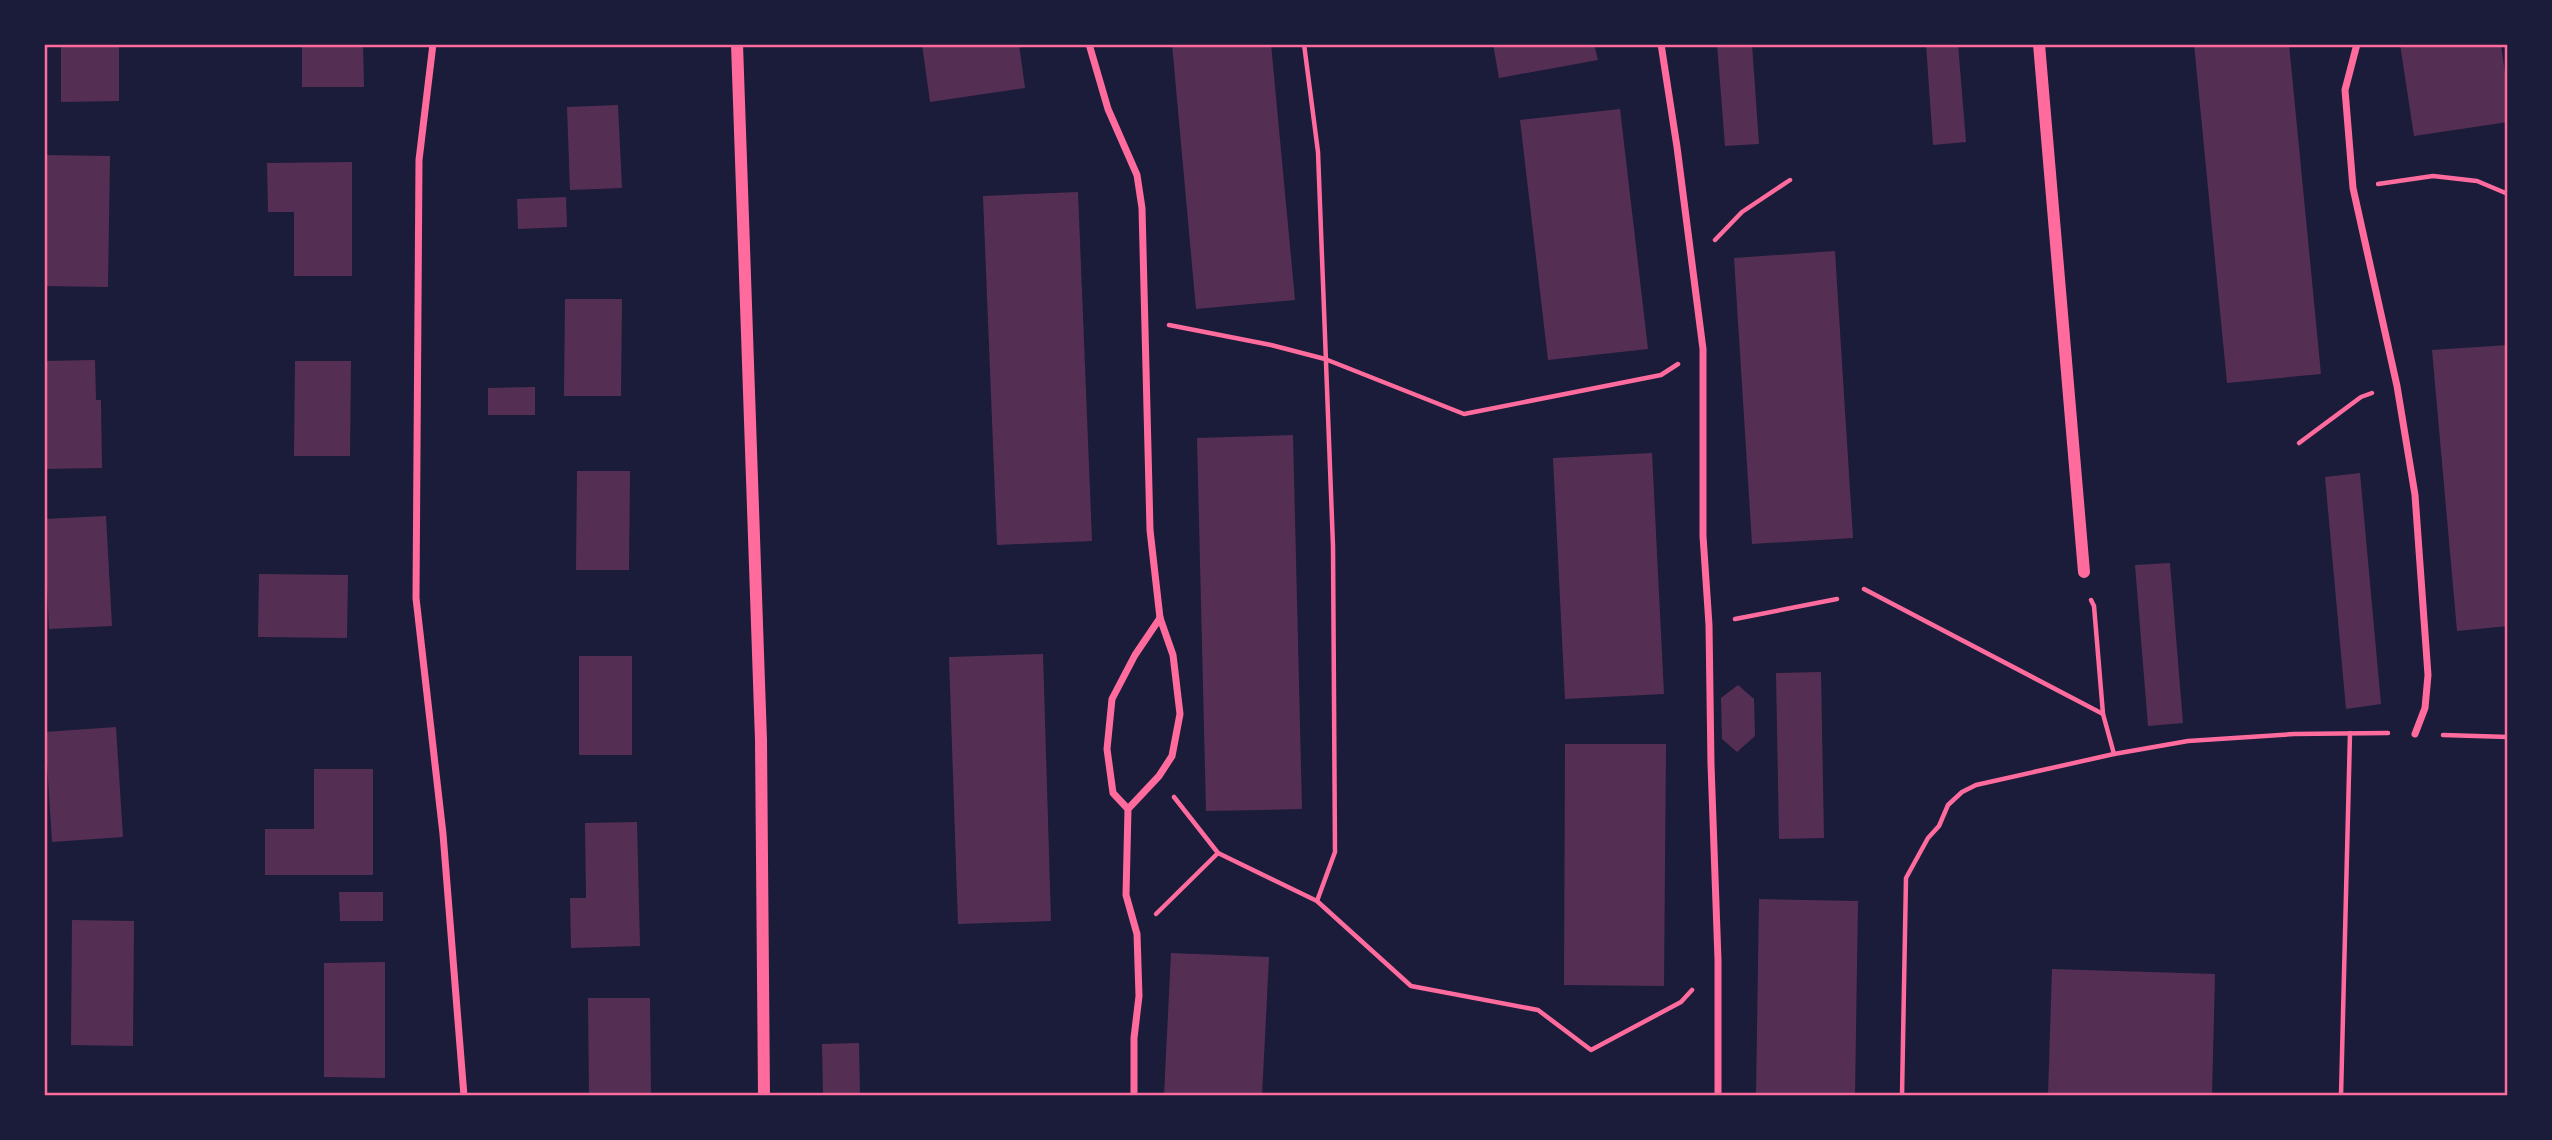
<svg xmlns="http://www.w3.org/2000/svg" width="2552" height="1140" font-family="Lato,sans-serif">
<style>
.building{fill:#542f53}
.lines{fill:none;stroke-linecap:round;stroke-linejoin:round}
.path{stroke:#ff6b9d;stroke-width:4.5}
.minor{stroke:#ff6b9d;stroke-width:7}
.tertiary{stroke:#ff6b9d;stroke-width:12}
.neatline{fill:none;stroke:#ff6b9d;stroke-width:2.5}
</style>
<rect width="100%" height="100%" fill="#1b1b3a"/>
<g class="building">
<polygon points="61,44 119,44 119,101 61,102"/>
<polygon points="302,44 363,44 364,87 302,87"/>
<polygon points="922,44 1019,44 1025,88 930,102"/>
<polygon points="1172,44 1271,44 1295,300 1196,309"/>
<polygon points="1493,44 1594,44 1598,60 1499,78"/>
<polygon points="1717,44 1752,44 1759,144 1725,146"/>
<polygon points="1926,44 1958,44 1966,142 1933,145"/>
<polygon points="2194,44 2289,44 2321,374 2227,383"/>
<polygon points="2400,44 2501,44 2508,96 2508,122 2414,136"/>
<polygon points="618,105 622,188 570,190 567,107"/>
<polygon points="1620,109 1648,349 1548,360 1520,120"/>
<polygon points="44,155 110,156 108,287 44,286"/>
<polygon points="352,162 352,276 294,276 294,212 268,212 267,163"/>
<polygon points="1078,192 1092,541 997,545 983,196"/>
<polygon points="566,197 567,227 518,229 517,199"/>
<polygon points="1835,251 1853,538 1752,544 1734,258"/>
<polygon points="565,299 622,299 621,396 564,396"/>
<polygon points="2508,345 2508,626 2457,631 2432,350"/>
<polygon points="95,360 96,400 101,400 102,468 44,469 44,361"/>
<polygon points="295,361 351,361 350,456 294,456"/>
<polygon points="535,387 535,415 488,415 488,388"/>
<polygon points="1293,435 1302,809 1206,811 1197,438"/>
<polygon points="1652,453 1664,694 1565,699 1553,458"/>
<polygon points="577,471 630,471 629,570 576,570"/>
<polygon points="2360,473 2381,704 2346,709 2325,477"/>
<polygon points="106,516 112,626 49,629 44,519"/>
<polygon points="2170,563 2183,723 2148,726 2135,565"/>
<polygon points="259,574 348,575 347,638 258,637"/>
<polygon points="1043,654 1051,921 958,924 949,657"/>
<rect x="579" y="656" width="53" height="99"/>
<polygon points="1821,672 1824,838 1779,839 1776,673"/>
<polygon points="1738,685 1754,699 1755,736 1737,752 1722,739 1721,698"/>
<polygon points="116,727 123,837 52,842 45,732"/>
<polygon points="1565,744 1666,744 1664,986 1564,985"/>
<polygon points="314,769 373,769 373,875 265,875 265,829 314,829"/>
<polygon points="637,822 640,946 571,948 570,898 586,898 585,823"/>
<polygon points="339,892 383,892 383,921 340,921"/>
<polygon points="1759,899 1858,901 1855,1096 1756,1096"/>
<polygon points="72,920 134,921 133,1046 71,1045"/>
<polygon points="1171,953 1269,957 1262,1096 1164,1096"/>
<polygon points="385,962 385,1078 324,1077 324,963"/>
<polygon points="2052,969 2215,974 2212,1096 2048,1096"/>
<polygon points="588,998 650,998 651,1096 589,1096"/>
<polygon points="859,1043 860,1096 823,1096 822,1044"/>
</g>
<g class="lines">
<g class="path">
<polyline points="1304,44 1318,152 1333,546 1335,852 1317,901"/>
<polyline points="2378,184 2433,176 2477,181 2508,194"/>
<polyline points="1715,240 1742,212 1790,180"/>
<polyline points="1169,325 1271,345 1325,359 1464,414 1661,375 1678,364"/>
<polyline points="2299,443 2361,397 2372,393"/>
<polyline points="1864,589 2103,714"/>
<polyline points="2091,600 2094,606 2103,714 2114,754"/>
<polyline points="1735,619 1837,599"/>
<polyline points="2443,735 2508,737"/>
<polyline points="1174,797 1218,853 1317,901 1411,986 1538,1010 1591,1050 1681,1002 1692,990"/>
<polyline points="1156,914 1218,853"/>
<polyline points="1902,1096 1906,878 1928,838 1939,826 1948,805 1962,792 1976,785 2114,754 2188,741 2294,734 2388,733"/>
<polyline points="2341,1096 2350,733"/>
</g>
<g class="minor">
<polyline points="433,44 419,160 416,598 443,834 464,1096"/>
<polyline points="1089,44 1108,109 1137,175 1142,208 1150,530 1160,618 1173,655 1180,714 1172,756 1159,776 1128,809 1126,895 1137,934 1139,996 1134,1038 1134,1096"/>
<polyline points="1661,44 1677,147 1703,349 1703,536 1709,625 1711,764 1718,960 1718,1096"/>
<polyline points="2357,44 2345,90 2353,188 2397,386 2415,495 2428,675 2425,708 2415,734"/>
<polyline points="1128,809 1113,793 1107,749 1112,699 1135,655 1160,618"/>
</g>
<g class="tertiary">
<polyline points="737,44 761,740 764,1096"/>
<polyline points="2039,44 2084,572"/>
</g>
</g>
<rect width="2552" height="1140" fill="none" stroke="#1b1b3a" stroke-width="91"/>
<rect x="46" y="46" width="2460" height="1048" class="neatline"/>
</svg>
